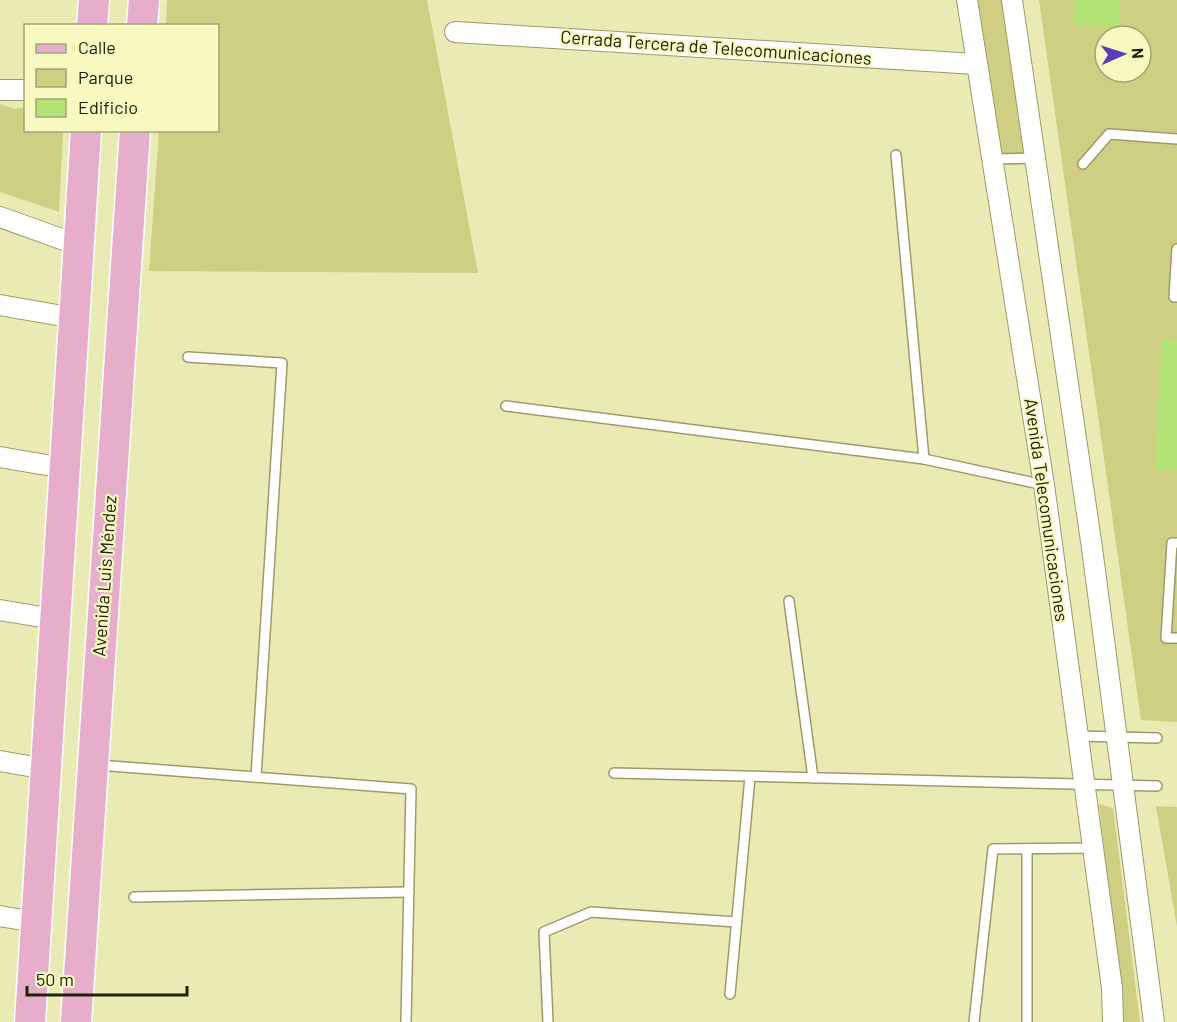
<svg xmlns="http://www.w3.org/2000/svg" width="1177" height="1022" font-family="Barlow,sans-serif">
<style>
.green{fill:#cecf83;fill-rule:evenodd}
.building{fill:#b3e374}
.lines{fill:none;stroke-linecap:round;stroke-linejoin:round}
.service-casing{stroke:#9b9c67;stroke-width:12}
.minor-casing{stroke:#9b9c67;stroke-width:22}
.primary-casing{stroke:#fff;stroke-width:33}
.service{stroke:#fff;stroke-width:9}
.minor{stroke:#fff;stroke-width:20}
.primary{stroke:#e7aecb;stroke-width:30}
.labels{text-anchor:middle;stroke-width:4.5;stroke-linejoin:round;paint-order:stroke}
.street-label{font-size:18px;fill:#20200b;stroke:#f8f9c1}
</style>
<rect width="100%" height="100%" fill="#eaebb4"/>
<g class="green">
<polygon points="167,0 427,0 478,273 149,271 159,131 218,130 218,26 166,25"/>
<polygon points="967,0 1005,0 1036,158 990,159"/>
<path d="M1039,0H1177V722L1141,720ZM1105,36H1141V72H1105Z"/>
<polygon points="0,104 15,109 25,107 26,130 63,131 59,212 0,192"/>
<polygon points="1099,804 1113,808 1140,1022 1124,1022"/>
<polygon points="1156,806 1177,807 1177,927"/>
</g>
<g class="building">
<polygon points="1075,0 1121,0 1118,28 1073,24"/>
<polygon points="1162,339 1177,340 1177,470 1155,469"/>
</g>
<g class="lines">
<defs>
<g id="service">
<polyline points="896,155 924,459"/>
<polyline points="992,159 1036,158"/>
<polyline points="1083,164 1109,134 1177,139"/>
<polyline points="1177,249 1174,297 1177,297"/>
<polyline points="188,357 282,363 256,777"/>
<polyline points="506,406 924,459 1044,485"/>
<polyline points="1177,543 1172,543 1166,638 1177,638"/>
<polyline points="789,601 813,778"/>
<polyline points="1078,736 1157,738"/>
<polyline points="98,765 411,789 406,1022"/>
<polyline points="614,773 1157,786"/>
<polyline points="134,897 409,892"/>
<polyline points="730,994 750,777"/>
<polyline points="548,1022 544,932 591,912 736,922"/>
<polyline points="974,1022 993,849 1094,848"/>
<polyline points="1027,1022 1027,849"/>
</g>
<g id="minor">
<polyline points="967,0 1044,485 1112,988 1113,1022"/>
<polyline points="1012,0 1092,548 1154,1022"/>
<polyline points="455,32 976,64"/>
<polyline points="0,90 26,90"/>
<polyline points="0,217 78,245"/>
<polyline points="0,305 74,318"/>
<polyline points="0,457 64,468"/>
<polyline points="0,610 54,619"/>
<polyline points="0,761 46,769"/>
<polyline points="0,916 35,922"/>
</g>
<g id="primary">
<polyline points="92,26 94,0"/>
<polyline points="142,26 144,0"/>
<polyline points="30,1022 86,130"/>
<polyline points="76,1022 135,130"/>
</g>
</defs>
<use href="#service" class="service-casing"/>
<use href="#minor" class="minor-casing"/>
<use href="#primary" class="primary-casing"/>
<use href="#service" class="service"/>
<use href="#minor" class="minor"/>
<use href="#primary" class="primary"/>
</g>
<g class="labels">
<g class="street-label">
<text transform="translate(716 48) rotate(4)" y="6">Cerrada Tercera de Telecomunicaciones</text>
<text transform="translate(1046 510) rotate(82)" y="6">Avenida Telecomunicaciones</text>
<text transform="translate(105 576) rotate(-86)" y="6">Avenida Luis Méndez</text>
</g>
</g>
<rect x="24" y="24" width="195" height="108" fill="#f8f9c1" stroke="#a2a278" stroke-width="1.5"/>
<rect x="36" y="44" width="30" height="9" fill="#e7aecb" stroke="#a2a278" stroke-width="1.5"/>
<text x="78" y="54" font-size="18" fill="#20200b">Calle</text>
<rect x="36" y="69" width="30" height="18" fill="#cecf83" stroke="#a2a278" stroke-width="1.5"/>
<text x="78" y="84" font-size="18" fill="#20200b">Parque</text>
<rect x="36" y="99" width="30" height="18" fill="#b3e374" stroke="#a2a278" stroke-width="1.5"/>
<text x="78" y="114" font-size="18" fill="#20200b">Edificio</text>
<g transform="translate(1123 54) rotate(87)"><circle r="28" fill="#f8f9c1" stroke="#a2a278" stroke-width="1.5"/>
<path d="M0-4.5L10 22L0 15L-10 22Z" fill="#5b3eb6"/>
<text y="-9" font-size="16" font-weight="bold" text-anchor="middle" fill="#20200b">N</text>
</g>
<path d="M27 986v9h160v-9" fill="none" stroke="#20200b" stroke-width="3"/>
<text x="36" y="986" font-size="18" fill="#20200b" stroke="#f8f9c1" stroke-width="4.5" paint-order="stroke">50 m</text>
</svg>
